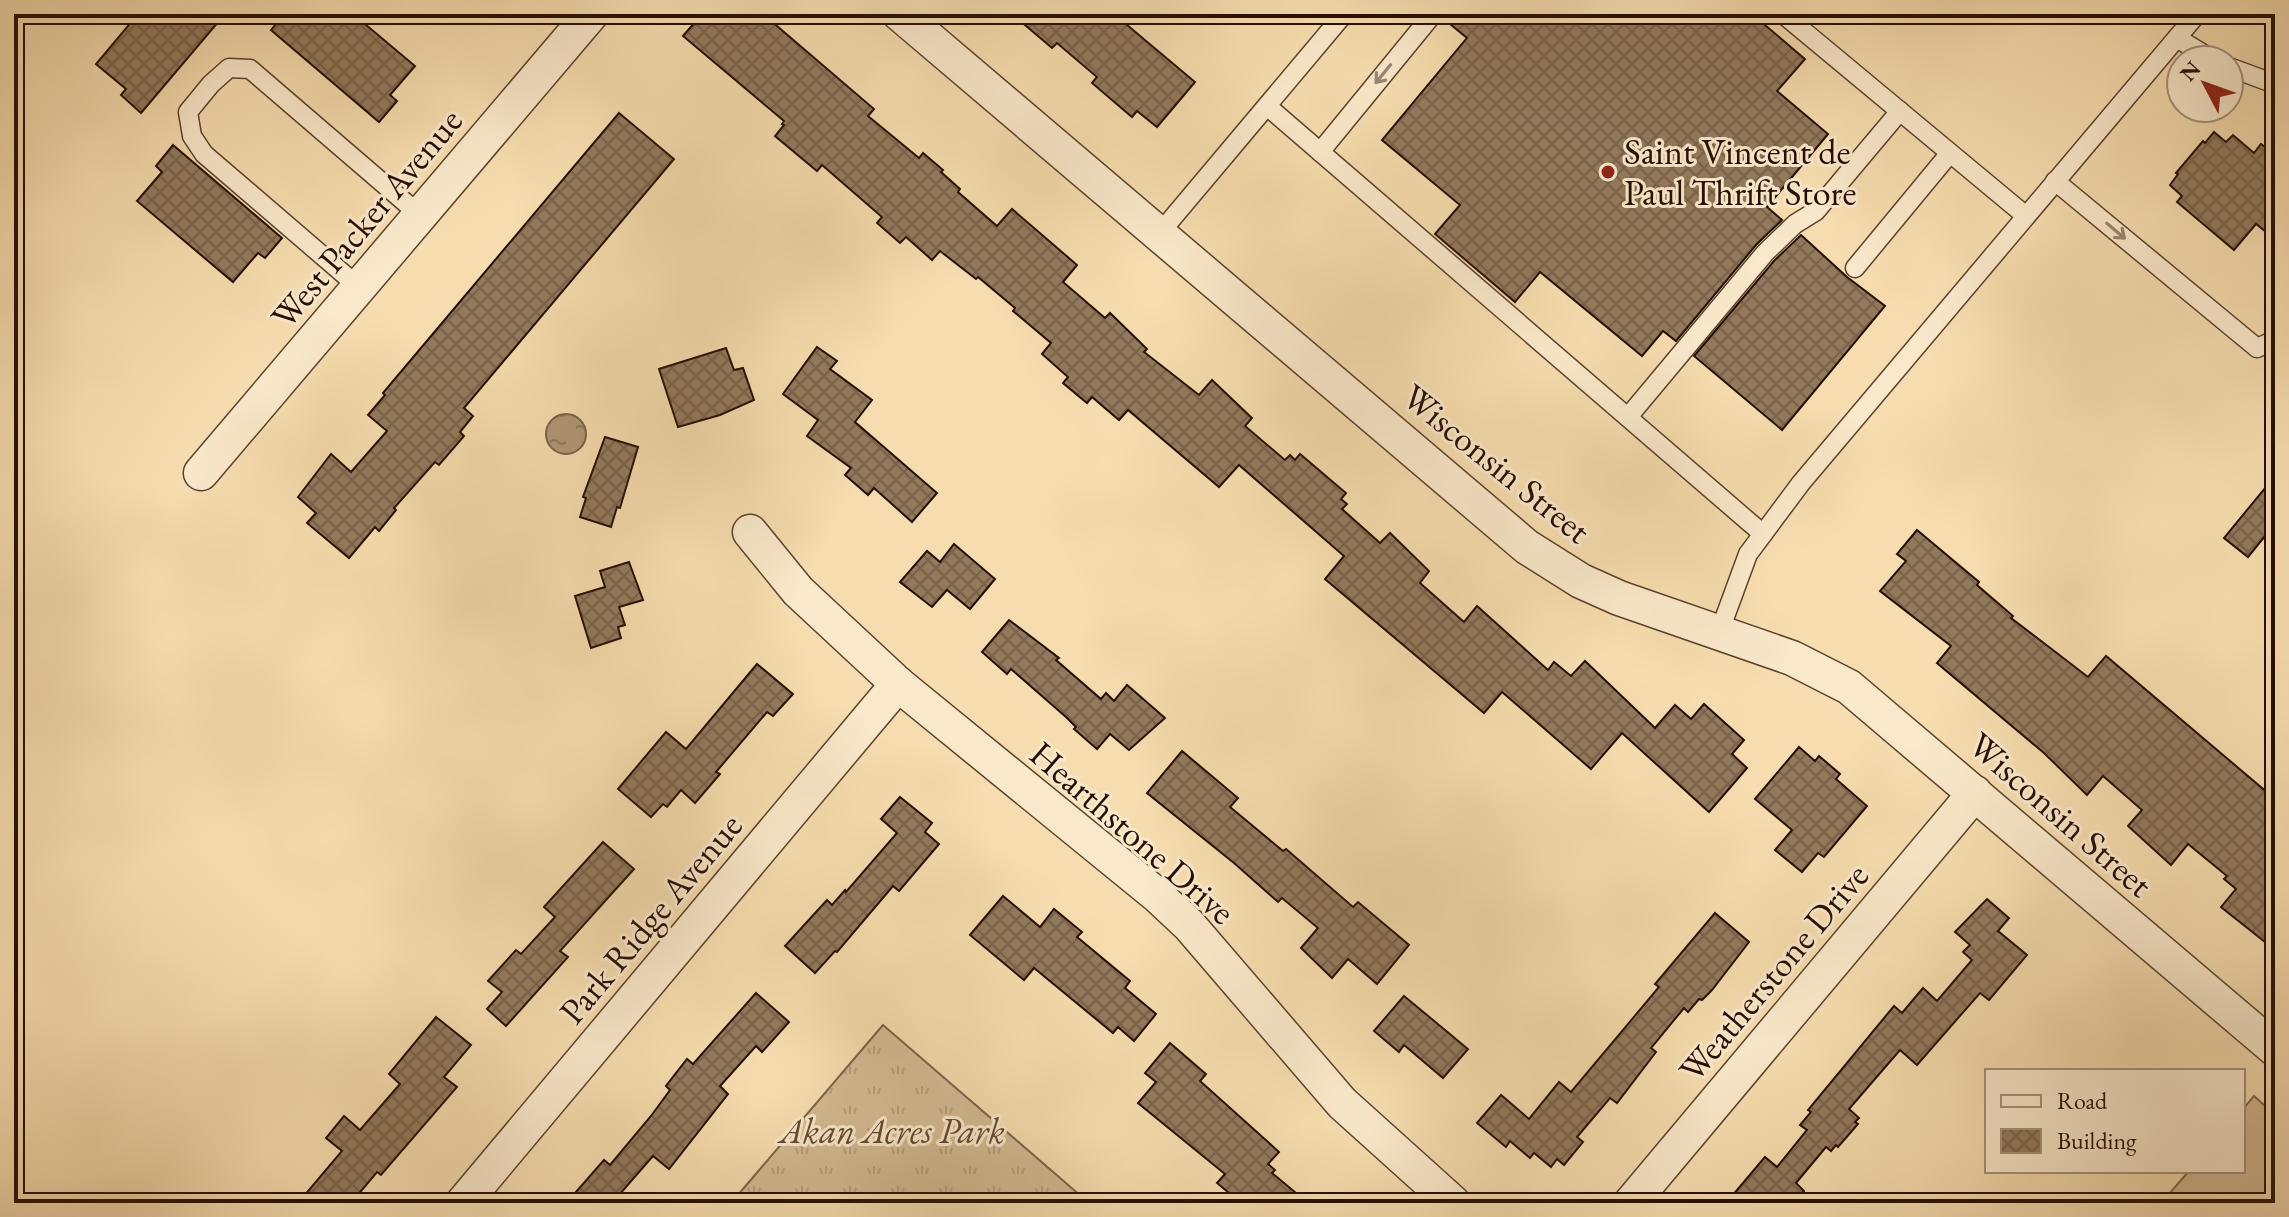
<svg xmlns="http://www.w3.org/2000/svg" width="2289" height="1217" font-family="'EB Garamond',serif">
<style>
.grass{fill:url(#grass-tufts);stroke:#7d644a;stroke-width:2}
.garden{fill:#d3b991;stroke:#7d644a;stroke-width:2}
.water{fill:url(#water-ripples);stroke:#796047;stroke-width:2}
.building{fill:url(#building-cross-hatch);stroke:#270e03;stroke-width:2}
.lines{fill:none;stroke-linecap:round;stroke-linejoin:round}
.lane-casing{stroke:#5b422e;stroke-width:21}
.street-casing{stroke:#5b422e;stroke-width:37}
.lane{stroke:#f9e8ca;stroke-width:18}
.street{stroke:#f9e8ca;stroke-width:34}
.oneway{stroke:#9a8670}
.poi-dot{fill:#8f2418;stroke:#f9e8ca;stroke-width:3}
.labels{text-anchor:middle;stroke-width:6;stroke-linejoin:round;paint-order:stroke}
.poi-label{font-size:36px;fill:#270e03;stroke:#f9e8ca;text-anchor:start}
.street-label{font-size:36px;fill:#270e03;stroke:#f9e8ca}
.park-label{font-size:36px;font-style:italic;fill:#634a35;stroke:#f9e8ca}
</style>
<defs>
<pattern id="grass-tufts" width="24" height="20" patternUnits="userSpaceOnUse" patternTransform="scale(2)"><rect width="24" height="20" fill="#d3b991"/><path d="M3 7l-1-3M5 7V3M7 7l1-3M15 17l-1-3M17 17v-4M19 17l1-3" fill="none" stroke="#b59e7b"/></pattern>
<pattern id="water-ripples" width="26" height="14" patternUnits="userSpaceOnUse" patternTransform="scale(2)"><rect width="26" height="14" fill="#b09674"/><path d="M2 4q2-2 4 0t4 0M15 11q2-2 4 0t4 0" fill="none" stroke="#8f795d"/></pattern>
<pattern id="building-cross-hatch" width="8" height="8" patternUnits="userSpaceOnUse" patternTransform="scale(2)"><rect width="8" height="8" fill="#93795c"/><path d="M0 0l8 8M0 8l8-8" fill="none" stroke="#78624a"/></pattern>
</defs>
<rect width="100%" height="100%" fill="#f6dcae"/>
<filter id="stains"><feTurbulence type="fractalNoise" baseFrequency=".0025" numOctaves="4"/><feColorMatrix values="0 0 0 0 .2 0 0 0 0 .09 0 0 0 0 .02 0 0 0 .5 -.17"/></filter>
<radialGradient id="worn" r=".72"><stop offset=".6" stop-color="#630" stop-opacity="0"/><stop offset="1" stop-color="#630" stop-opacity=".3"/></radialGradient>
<polygon class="grass" points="883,1025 1089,1203 731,1203"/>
<polygon class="garden" points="2254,1096 2275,1115 2275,1203 2161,1203 2189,1171 2243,1171 2243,1109"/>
<circle class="water" cx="566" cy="434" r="20"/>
<g class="building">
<polygon points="138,14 225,14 141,113 121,95 126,89 96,64"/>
<polygon points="284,14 353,14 415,66 390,95 397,101 379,122 271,30"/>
<polygon points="702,14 763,14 874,109 868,116 919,158 923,153 943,170 941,172 960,189 958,192 997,226 1012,209 1077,265 1063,282 1105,318 1110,313 1147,349 1144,352 1199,395 1212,380 1252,418 1245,426 1285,460 1290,455 1295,460 1300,454 1346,493 1341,499 1347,504 1342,509 1380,543 1390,533 1429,571 1420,583 1464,622 1477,606 1548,670 1554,662 1571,676 1585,661 1655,728 1675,705 1691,719 1704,704 1744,740 1732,754 1747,768 1709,812 1622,733 1591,769 1502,692 1484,713 1325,579 1344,556 1239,465 1219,487 1128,410 1119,420 1092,397 1087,403 1063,383 1068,377 1042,354 1051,343 1013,311 1015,308 978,277 976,279 940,251 932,260 906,237 900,243 877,223 882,217 822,165 817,171 775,136 784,125 782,124 784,121 683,36"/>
<polygon points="1012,14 1114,14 1195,82 1157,127 1137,111 1132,117 1092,83 1097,77 1057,43 1052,48"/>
<polygon points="1445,14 1752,14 1805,59 1777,91 1828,134 1767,207 1782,220 1756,245 1676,341 1663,331 1642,356 1540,272 1515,302 1435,234 1460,205 1382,140 1467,38 1444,19"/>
<polygon points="619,113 674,159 464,408 473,416 460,432 464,436 439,465 435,462 394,508 396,510 379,531 375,527 349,558 307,523 316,513 298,497 331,454 351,472 387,431 368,415 385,395 383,393"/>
<polygon points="2214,132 2226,142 2233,135 2254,153 2261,144 2275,155 2275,219 2265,231 2256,224 2234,250 2177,202 2182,196 2170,185 2178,174 2176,173 2203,141 2205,143"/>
<polygon points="173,145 282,238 265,258 258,253 233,282 137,201 162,172 156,166"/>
<polygon points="1801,235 1847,277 1885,306 1782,430 1694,356 1774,261"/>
<polygon points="817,347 837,361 830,369 872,400 855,422 937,493 912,522 874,488 868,495 845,475 851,468 807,436 818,420 783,394"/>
<polygon points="726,348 734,370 743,368 754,400 720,415 678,427 659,369"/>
<polygon points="605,437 638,447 620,508 617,507 611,527 580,517 586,498 583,497"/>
<polygon points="2275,476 2275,524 2248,557 2224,538"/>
<polygon points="1917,530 1979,582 1977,585 2013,616 2011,618 2088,677 2106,656 2275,799 2275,950 2221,907 2236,889 2224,879 2227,876 2188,844 2171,865 2128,826 2142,810 2103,776 2087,795 2044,753 1937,663 1951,646 1880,591 1906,561 1897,554"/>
<polygon points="954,544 995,579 970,609 947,590 932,607 900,582 927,551 940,562"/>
<polygon points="629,562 643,600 619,607 625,625 618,627 621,638 591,648 575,596 605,587 600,571"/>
<polygon points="1009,620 1059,658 1056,660 1101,699 1106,693 1114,701 1127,685 1165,718 1129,750 1110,734 1097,749 1074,729 1076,727 1066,717 1011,669 1007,674 982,652"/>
<polygon points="757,664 793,694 773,716 767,712 716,772 720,774 695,803 681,790 667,807 663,804 651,817 618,789 666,732 686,749"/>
<polygon points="1799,747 1815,761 1819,756 1840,774 1836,779 1867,806 1824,857 1818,853 1802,872 1775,850 1792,830 1755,799"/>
<polygon points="1182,751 1238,798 1230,807 1283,851 1286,849 1353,907 1358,902 1409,945 1377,984 1348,959 1332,978 1301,948 1318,928 1282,898 1278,902 1234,863 1147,793"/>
<polygon points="900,797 932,823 925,832 939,844 899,891 893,886 837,952 835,951 815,973 785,946 827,900 832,905 845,890 846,892 897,833 881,819"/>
<polygon points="603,842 634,869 560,951 568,957 506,1026 487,1009 502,992 488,981 516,950 521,954 555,917 544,907"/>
<polygon points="1003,896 1040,927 1054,909 1082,932 1077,937 1130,981 1125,988 1156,1014 1134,1041 1118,1027 1113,1033 1034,968 1024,980 970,935"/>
<polygon points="1987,899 2009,918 1998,931 2027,955 1989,1000 1980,993 1917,1065 1900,1050 1849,1109 1859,1118 1855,1122 1858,1124 1838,1147 1836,1145 1831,1151 1826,1147 1796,1183 1804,1191 1794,1203 1726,1203 1765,1157 1777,1167 1807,1130 1800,1125 1811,1112 1808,1110 1894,1006 1902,1013 1923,988 1937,1001 1972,960 1963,952 1970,945 1955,932"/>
<polygon points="1715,913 1749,942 1712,990 1702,1000 1699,999 1688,1012 1684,1008 1651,1048 1656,1052 1617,1103 1610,1098 1577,1137 1583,1142 1564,1165 1557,1159 1551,1167 1534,1153 1530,1158 1510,1141 1506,1147 1477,1123 1501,1095 1529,1119 1559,1082 1571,1092 1659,987 1655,984"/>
<polygon points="756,993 789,1022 762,1052 756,1046 720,1086 728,1094 669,1169 653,1156 612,1203 589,1203 576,1192 604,1160 610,1165 651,1116 670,1090 666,1086 687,1059 693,1064"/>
<polygon points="1404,996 1468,1049 1443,1078 1404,1045 1399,1052 1374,1031"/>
<polygon points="436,1017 471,1045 444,1077 457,1087 381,1175 377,1172 351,1203 298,1203 342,1151 326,1138 344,1116 360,1130 400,1084 389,1074"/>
<polygon points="1170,1043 1206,1074 1200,1081 1279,1152 1268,1164 1275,1170 1272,1173 1308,1203 1241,1203 1217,1183 1225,1174 1138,1103 1156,1082 1145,1073"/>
</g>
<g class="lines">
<defs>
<g id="lane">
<polyline points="1783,14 2026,216"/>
<polyline points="2177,38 2213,60"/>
<polyline points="2229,67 2275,84"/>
<polyline points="1267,106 1763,534"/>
<polyline points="1320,152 1433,14"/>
<polyline points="2055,181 2257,348 2275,340"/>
<polyline points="1159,234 1344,14"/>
<polyline points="1855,268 1950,153"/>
<polyline points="360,288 204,154 192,136 188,112 211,84 229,68 250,69 421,216"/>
<polyline points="1628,417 1765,253 1795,224 1816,211 1900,111"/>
<polyline points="1719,633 1748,554 1801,483 2197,14"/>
</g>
<g id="street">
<polyline points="900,14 1527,547 1581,581 1619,598 1792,658 1849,687 2275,1049"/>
<polyline points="201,473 591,14"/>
<polyline points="750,532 798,591 898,684 1158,896 1189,925 1342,1103 1453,1203"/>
<polyline points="463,1203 898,684"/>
<polyline points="1631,1203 1975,793"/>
</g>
</defs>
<use href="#lane" class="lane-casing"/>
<use href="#street" class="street-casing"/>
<use href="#lane" class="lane"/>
<use href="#street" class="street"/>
</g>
<defs><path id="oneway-shaft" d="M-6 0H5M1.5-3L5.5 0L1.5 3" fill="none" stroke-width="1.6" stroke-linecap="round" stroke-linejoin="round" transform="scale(2)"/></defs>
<g class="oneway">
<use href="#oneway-shaft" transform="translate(1383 74) rotate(129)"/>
<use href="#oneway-shaft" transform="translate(2116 231) rotate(40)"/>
</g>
<circle class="poi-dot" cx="1608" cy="172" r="8"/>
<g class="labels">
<g class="poi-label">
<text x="1624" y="164">Saint Vincent de<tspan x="1624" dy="41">Paul Thrift Store</tspan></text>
</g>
<g class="street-label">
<text transform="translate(366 218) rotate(-50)" y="13">West Packer Avenue</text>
<text transform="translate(1497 463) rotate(39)" y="13">Wisconsin Street</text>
<text transform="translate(2061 814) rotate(41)" y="13">Wisconsin Street</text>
<text transform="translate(1133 832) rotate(41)" y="13">Hearthstone Drive</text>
<text transform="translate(650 918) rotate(-50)" y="13">Park Ridge Avenue</text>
<text transform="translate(1773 972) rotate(-50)" y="13">Weatherstone Drive</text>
</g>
<g class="park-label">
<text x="892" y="1143">Akan Acres Park</text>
</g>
</g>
<rect width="2289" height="1217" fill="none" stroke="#f6dcae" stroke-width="48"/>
<rect x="16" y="16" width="2257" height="1185" fill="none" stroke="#270e03" stroke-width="4"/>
<rect x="24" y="24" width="2241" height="1169" fill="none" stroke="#270e03" stroke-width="2"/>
<rect x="1985" y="1069" width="260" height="104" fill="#f9e8ca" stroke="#a5917a" stroke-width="2"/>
<rect x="2001" y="1095" width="40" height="12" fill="#f9e8ca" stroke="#a5917a" stroke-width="2"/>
<text x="2057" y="1109" font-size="24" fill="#270e03">Road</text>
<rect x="2001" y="1129" width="40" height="24" fill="url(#building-cross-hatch)" stroke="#a5917a" stroke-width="2"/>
<text x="2057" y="1149" font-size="24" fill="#270e03">Building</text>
<g transform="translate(2205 84) rotate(311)"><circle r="38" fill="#f9e8ca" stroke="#a5917a" stroke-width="2"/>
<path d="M0-6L14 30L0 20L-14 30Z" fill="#8f2418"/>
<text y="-12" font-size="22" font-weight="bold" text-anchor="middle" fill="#270e03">N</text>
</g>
<rect width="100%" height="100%" filter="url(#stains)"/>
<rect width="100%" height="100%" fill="url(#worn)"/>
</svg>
